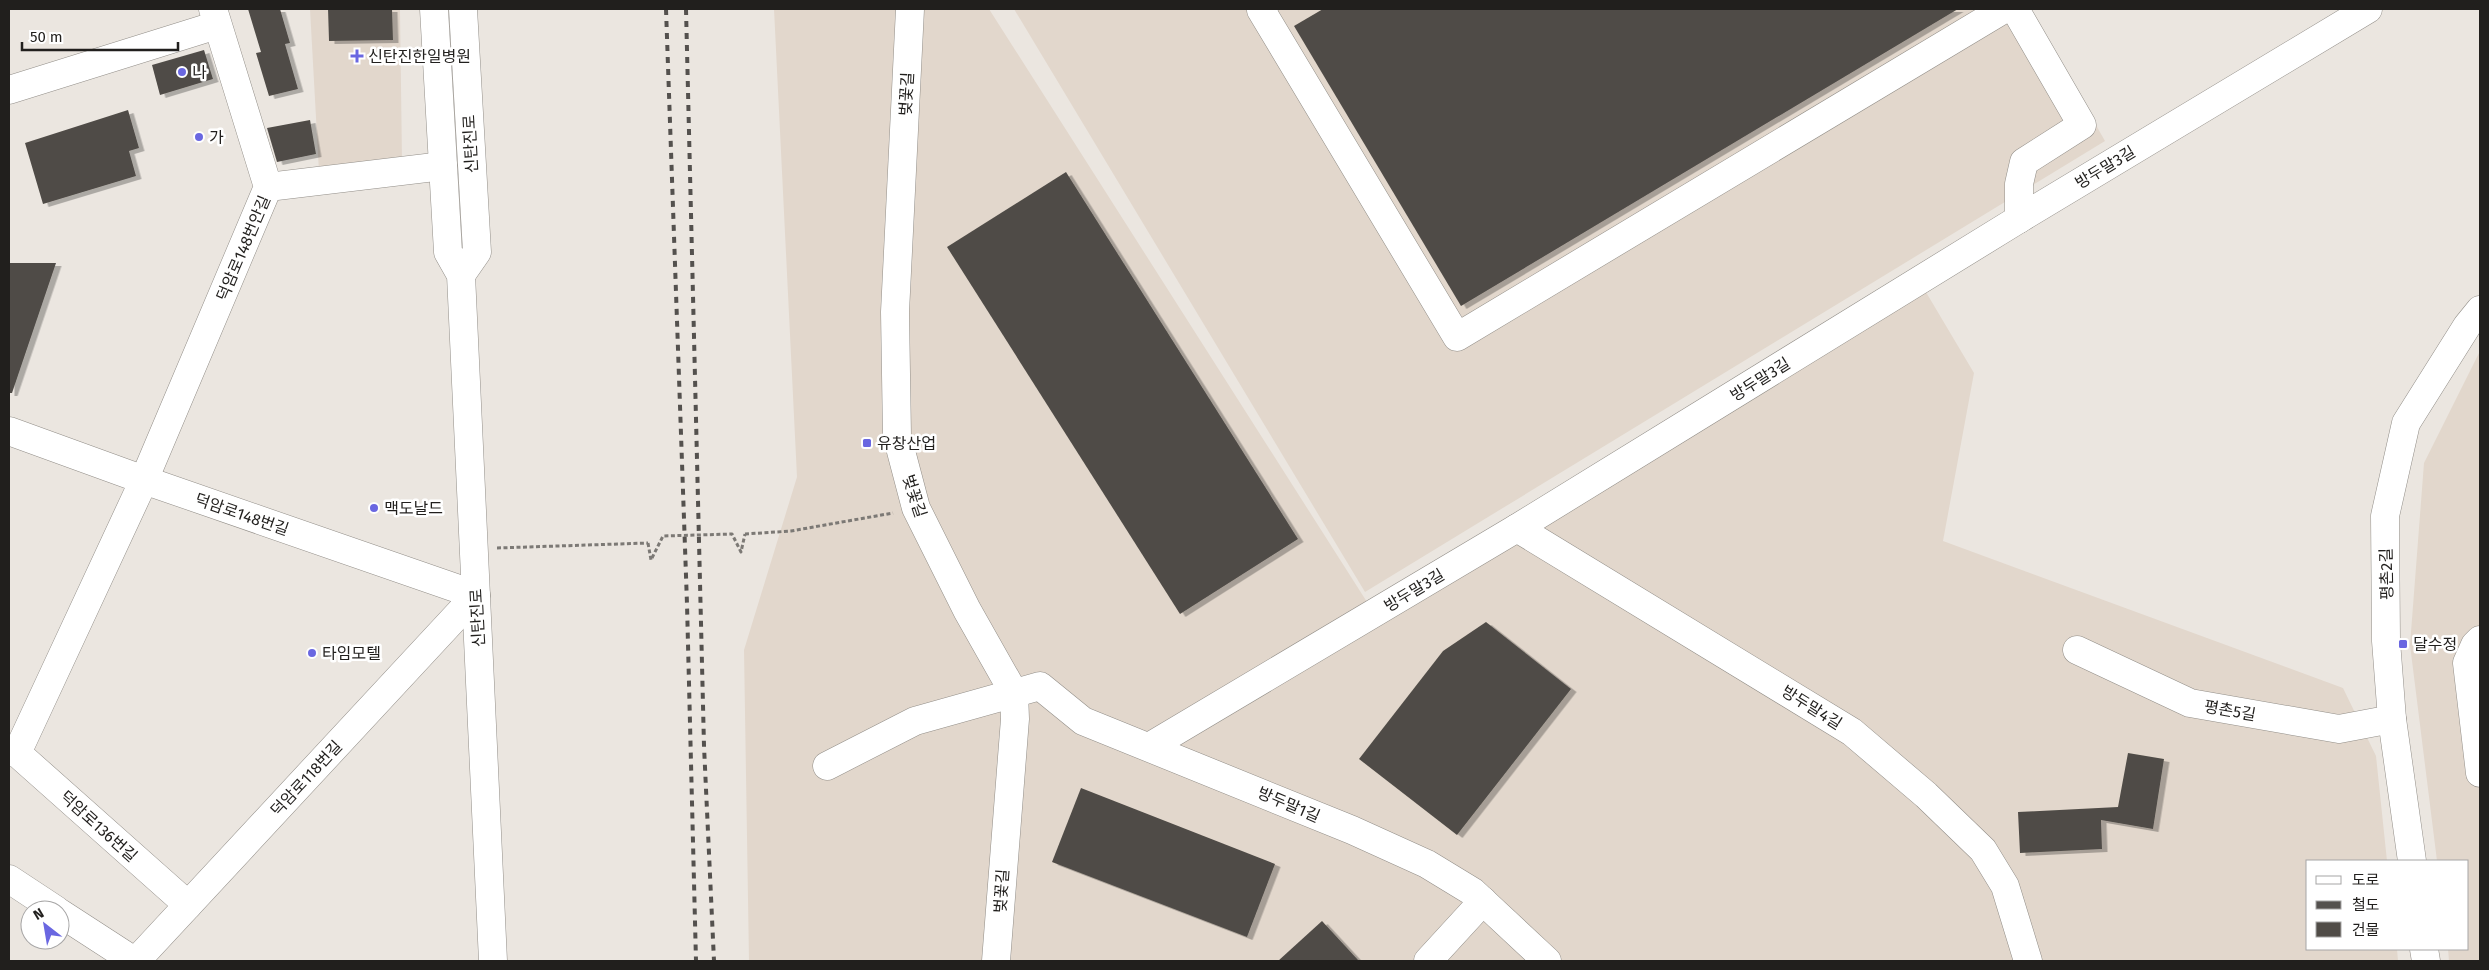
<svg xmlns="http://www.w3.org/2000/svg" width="2489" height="970" font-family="'Fira Sans','Noto Sans KR',sans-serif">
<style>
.built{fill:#e2d7cc}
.building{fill:#504c47;filter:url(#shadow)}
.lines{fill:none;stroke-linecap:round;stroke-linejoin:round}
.minor-casing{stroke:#928e88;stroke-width:29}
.major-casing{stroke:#928e88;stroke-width:29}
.path{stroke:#7c7975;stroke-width:3;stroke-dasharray:4 2.5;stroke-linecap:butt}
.minor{stroke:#fff;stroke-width:28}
.major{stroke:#fff;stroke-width:28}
.rail{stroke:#54514e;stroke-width:4;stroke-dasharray:6 6;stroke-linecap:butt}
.path-bridge{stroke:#7c7975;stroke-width:3;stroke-dasharray:4 2.5;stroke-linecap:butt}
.poi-dot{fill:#6a67e1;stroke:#fff;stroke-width:2}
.labels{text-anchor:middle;stroke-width:5;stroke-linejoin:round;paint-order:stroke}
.poi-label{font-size:16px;fill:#211f1d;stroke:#fff;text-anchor:start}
.street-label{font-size:16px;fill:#211f1d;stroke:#fff}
</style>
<defs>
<filter id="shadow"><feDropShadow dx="5.5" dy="3" stdDeviation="0" flood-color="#0004"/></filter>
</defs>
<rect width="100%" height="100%" fill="#ebe6e0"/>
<g class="built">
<polygon points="310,9 400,9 402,161 319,172"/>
<polygon points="774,9 989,9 1367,602 1914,272 1974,373 1943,541 2343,688 2376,756 2387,861 2308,861 2308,949 2397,949 2398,961 749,961 744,650 797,477"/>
<polygon points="1014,9 2030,9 2105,141 1365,592"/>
<polygon points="2480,351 2480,961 2449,961 2448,949 2468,949 2468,861 2437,861 2410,645 2424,463"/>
</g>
<g class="building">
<polygon points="248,9 280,9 290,43 285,44 298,89 269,96 256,53 261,52"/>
<polygon points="328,9 392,9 393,40 329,41"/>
<polygon points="1323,9 1958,9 1461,306 1294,26"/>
<polygon points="204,50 213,79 160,95 152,65"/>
<polygon points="128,110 139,148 129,151 136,176 43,204 25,143"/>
<polygon points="310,120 316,154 277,162 267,128"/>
<polygon points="1066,172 1298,539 1180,614 947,247"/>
<polygon points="9,263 56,263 12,393 9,393"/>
<polygon points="1486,622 1571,689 1457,835 1359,759 1443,651"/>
<polygon points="2128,753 2164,759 2153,829 2101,820 2102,849 2020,853 2018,812 2118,807"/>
<polygon points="1081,788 1275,864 1247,937 1052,862"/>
<polygon points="1322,921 1359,961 1278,961"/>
</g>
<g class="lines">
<defs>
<g id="minor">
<polyline points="910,9 895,312 897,436 916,508 967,610 1014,693 1015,719 996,961"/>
<polyline points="1264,9 1261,10 1457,337 2004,9"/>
<polyline points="2015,9 2082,125 2024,162 2019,184 2019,219"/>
<polyline points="9,90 217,25"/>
<polyline points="268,187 443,166"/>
<polyline points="9,431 144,480 476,595 136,961"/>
<polyline points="1517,528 1852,732 1926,795 1983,850 2005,886 2028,961"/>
<polyline points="2480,640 2475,645 2467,663 2480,773"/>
<polyline points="2077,650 2190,703 2339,729 2392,719"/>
<polyline points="1149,747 1517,528 2019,219 2368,9"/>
<polyline points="9,752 17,753 188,905"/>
<polyline points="17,753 144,480 268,187 213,9"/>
<polyline points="827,766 915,721 1040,686 1083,721 1352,830 1427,864 1473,892 1547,961"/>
<polyline points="2412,861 2392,719 2386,641 2385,516 2406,423 2467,326 2480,310"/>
<polyline points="9,879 56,910"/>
<polyline points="60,913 134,961"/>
<polyline points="2424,949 2426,961"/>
<polyline points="1428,961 1483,901"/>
</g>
<g id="major">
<polyline points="434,9 448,252 461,275 493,961"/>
<polyline points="461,275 477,252 463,9"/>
</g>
</defs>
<use href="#minor" class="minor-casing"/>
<use href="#major" class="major-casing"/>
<g class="path">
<polyline points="745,534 791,531 893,513"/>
<polyline points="497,548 648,543"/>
</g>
<use href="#minor" class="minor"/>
<use href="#major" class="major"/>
<g class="rail">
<polyline points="666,9 687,604 696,961"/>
<polyline points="686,9 704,746 714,961"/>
</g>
<polyline class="path-bridge" points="648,543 651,560 663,536 732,534 741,552 745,534"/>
</g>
<g class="poi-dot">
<path d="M354.5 48.5h5v5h5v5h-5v5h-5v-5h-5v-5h5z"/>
<circle cx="182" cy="72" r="5"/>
<circle cx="199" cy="137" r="5"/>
<rect x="862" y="438" width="10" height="10" rx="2.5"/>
<circle cx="374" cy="508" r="5"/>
<rect x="2398" y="639" width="10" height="10" rx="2.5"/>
<circle cx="312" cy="653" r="5"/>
</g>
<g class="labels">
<g class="poi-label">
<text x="368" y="62">신탄진한일병원</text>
<text x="192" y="78">나</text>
<text x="209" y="143">가</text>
<text x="877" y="449">유창산업</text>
<text x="384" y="514">맥도날드</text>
<text x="2413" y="650">달수정</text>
<text x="322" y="659">타임모텔</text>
</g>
<g class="street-label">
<text transform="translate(906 94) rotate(-87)" y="6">벚꽃길</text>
<text transform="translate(470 144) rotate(-93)" y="6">신탄진로</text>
<text transform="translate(2105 167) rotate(-31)" y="6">방두말3길</text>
<text transform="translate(243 248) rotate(-67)" y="6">덕암로148번안길</text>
<text transform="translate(1760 379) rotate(-32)" y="6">방두말3길</text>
<text transform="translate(915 496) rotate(72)" y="6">벚꽃길</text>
<text transform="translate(242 514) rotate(19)" y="6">덕암로148번길</text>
<text transform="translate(2386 574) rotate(-91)" y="6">평촌2길</text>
<text transform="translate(1414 590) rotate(-31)" y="6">방두말3길</text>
<text transform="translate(477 618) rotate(-93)" y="6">신탄진로</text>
<text transform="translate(1812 707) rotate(32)" y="6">방두말4길</text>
<text transform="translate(2230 710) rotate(10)" y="6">평촌5길</text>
<text transform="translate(306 778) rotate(-47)" y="6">덕암로118번길</text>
<text transform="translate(1289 804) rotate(23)" y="6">방두말1길</text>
<text transform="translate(99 826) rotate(42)" y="6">덕암로136번길</text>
<text transform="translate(1001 891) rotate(-86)" y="6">벚꽃길</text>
</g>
</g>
<rect width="2489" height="970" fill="none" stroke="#211f1d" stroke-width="20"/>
<rect x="2306" y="860" width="162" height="90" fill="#ffffff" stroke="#a6a5a5"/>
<rect x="2316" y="876" width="25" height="8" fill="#ffffff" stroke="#a6a5a5"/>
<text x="2352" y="885" font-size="15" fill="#211f1d">도로</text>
<rect x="2316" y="901" width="25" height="8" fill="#54514e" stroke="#a6a5a5"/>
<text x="2352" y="910" font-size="15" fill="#211f1d">철도</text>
<rect x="2316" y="922" width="25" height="15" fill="#504c47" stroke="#a6a5a5"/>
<text x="2352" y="935" font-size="15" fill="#211f1d">건물</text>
<g transform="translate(45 925) rotate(329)"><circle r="24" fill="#ffffff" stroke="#a6a5a5"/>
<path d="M0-4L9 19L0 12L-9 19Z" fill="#6a67e1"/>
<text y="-8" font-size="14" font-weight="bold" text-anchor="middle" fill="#211f1d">N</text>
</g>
<path d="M22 42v8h156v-8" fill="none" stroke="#211f1d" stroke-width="2.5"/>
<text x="30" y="42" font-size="15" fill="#211f1d" stroke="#ffffff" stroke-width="4" paint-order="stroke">50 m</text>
</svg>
